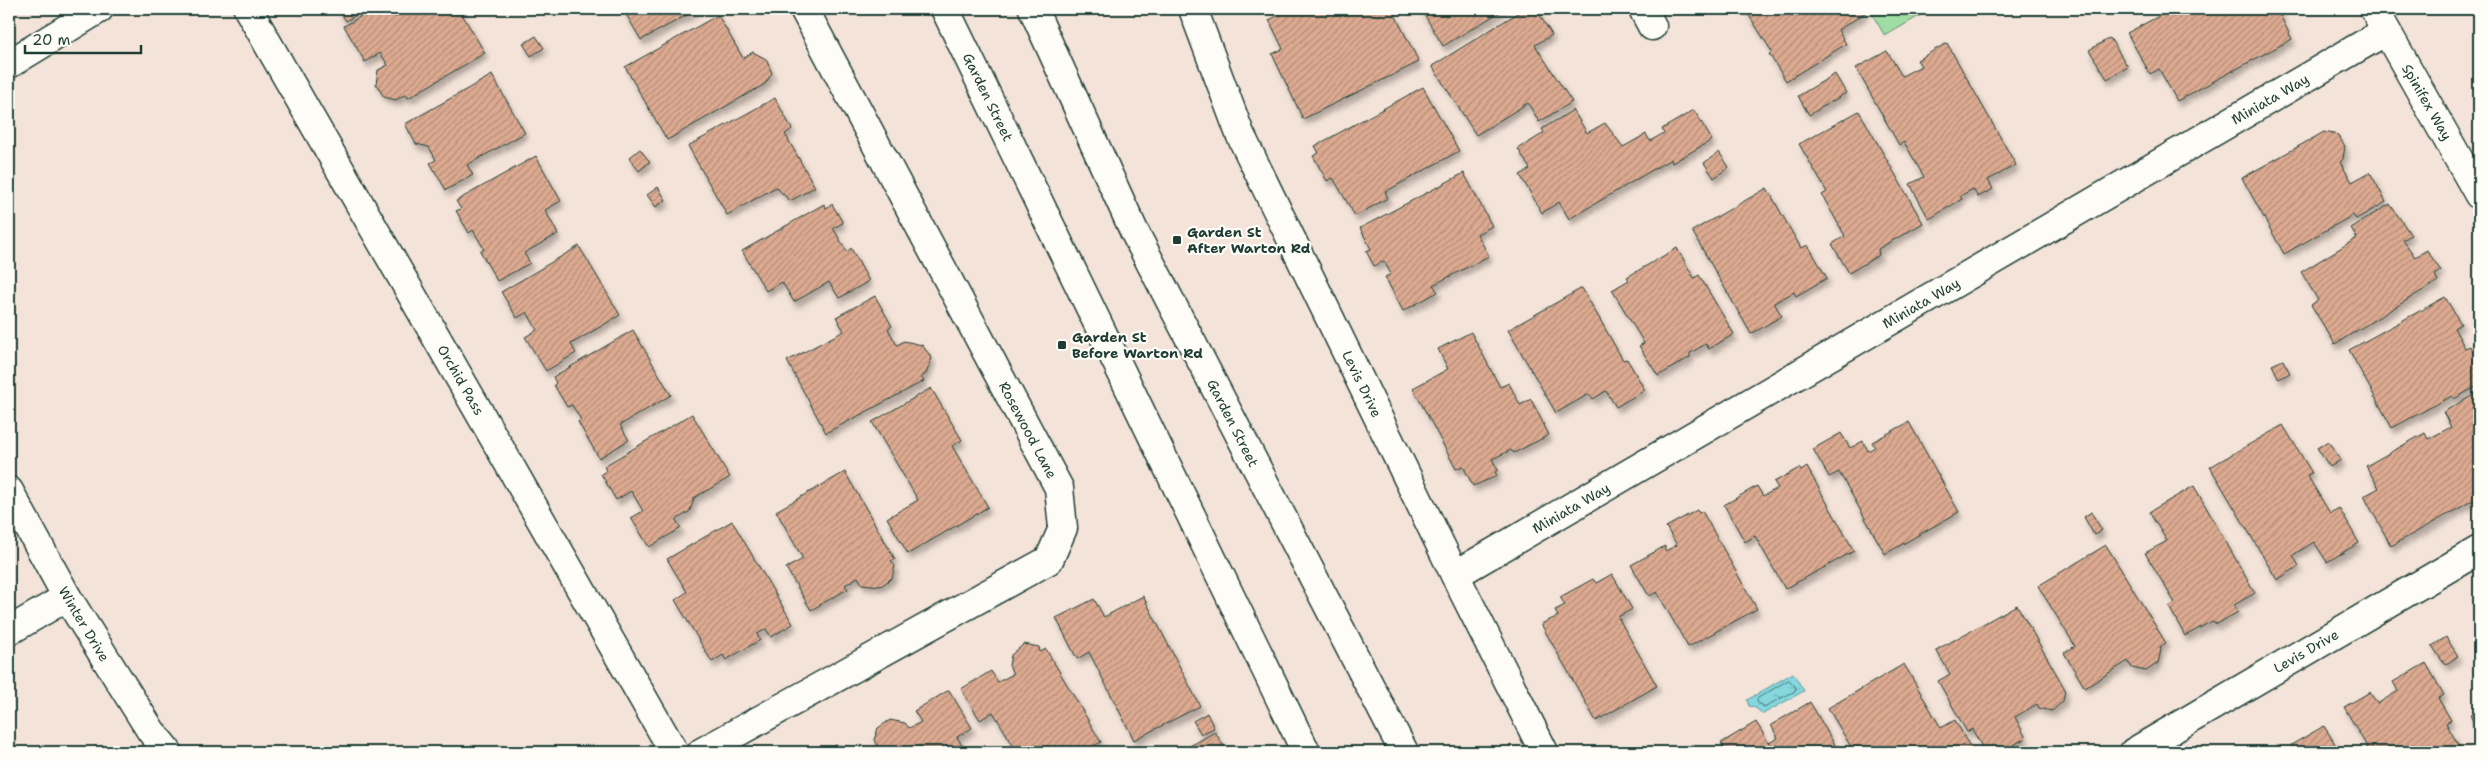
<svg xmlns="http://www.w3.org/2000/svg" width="2488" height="761" font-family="'Shantell Sans',sans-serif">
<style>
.grass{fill:#a0dda4;stroke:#608d6c}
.water{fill:url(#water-ripples);stroke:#5c9999}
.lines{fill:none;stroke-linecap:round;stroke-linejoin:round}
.shore{stroke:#487a78;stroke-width:1}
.building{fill:url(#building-hatch);stroke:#1f3d34;filter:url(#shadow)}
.minor-casing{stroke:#1f3d34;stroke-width:31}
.major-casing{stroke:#1f3d34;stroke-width:31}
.minor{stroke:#fdfcf7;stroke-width:28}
.major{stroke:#fdfcf7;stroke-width:28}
.poi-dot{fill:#1f3d34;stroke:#fdfcf7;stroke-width:2}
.labels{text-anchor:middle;stroke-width:4.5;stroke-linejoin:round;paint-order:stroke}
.street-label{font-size:14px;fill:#1f3d34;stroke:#fdfcf7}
.poi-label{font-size:14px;font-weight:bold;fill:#1f3d34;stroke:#fdfcf7;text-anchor:start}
</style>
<defs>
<pattern id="water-ripples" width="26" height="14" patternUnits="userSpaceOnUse" patternTransform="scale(1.25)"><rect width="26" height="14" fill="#85d6dd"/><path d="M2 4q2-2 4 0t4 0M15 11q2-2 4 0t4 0" fill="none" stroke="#6cafb4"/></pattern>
<pattern id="building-hatch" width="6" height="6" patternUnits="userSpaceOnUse" patternTransform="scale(1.25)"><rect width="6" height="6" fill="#ddaa91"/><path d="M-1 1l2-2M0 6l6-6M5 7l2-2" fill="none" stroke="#b38c77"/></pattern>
<filter id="shadow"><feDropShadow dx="3" dy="5.5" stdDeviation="2.5" flood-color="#0004"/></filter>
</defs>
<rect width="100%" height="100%" fill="#f3e3d8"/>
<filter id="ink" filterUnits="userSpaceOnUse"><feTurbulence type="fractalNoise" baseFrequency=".02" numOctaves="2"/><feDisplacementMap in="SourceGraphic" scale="10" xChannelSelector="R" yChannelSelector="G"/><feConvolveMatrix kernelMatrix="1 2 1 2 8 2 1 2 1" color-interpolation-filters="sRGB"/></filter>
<g filter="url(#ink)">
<polygon class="grass" points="1869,9 1931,9 1885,36"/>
<polygon class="water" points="1793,673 1804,691 1763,714 1754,707 1749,706 1747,700"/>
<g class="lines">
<polygon class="shore" points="1789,680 1796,687 1795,691 1764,707 1757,702 1757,699"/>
</g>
<g class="building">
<polygon points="338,9 366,9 346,21"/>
<polygon points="374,9 391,9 395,17 410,9 459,9 485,53 408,98 406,94 396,100 384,97 376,84 378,70 388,65 380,53 365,62 344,26"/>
<polygon points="623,9 698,9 641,40"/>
<polygon points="1291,9 1392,9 1419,62 1303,119 1272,54 1283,49 1269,20"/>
<polygon points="1421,9 1505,9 1443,46"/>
<polygon points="1524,9 1536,9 1552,35 1535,45 1572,102 1539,122 1528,103 1476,135 1432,66"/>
<polygon points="1745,9 1863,9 1865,13 1838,30 1846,44 1786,81 1769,54 1772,52"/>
<polygon points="2172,9 2280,9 2282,13 2279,13 2292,39 2177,101 2159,69 2150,74 2127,33"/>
<polygon points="718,15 743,58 753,52 766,59 772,73 765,84 667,140 625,67"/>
<polygon points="536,36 544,48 531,56 523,44"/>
<polygon points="2110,38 2128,67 2107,79 2089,50"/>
<polygon points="1947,43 2016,165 1988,180 1993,189 1978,197 1973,189 1960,196 1962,199 1929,219 1910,184 1924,177 1904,142 1899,145 1856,68 1887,51 1902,76 1921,66 1917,60"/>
<polygon points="1835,74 1846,93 1809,115 1798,96"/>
<polygon points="492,75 525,133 467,165 473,175 446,190 430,163 436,160 429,147 416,144 405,124"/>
<polygon points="1423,87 1459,151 1385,192 1388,198 1355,216 1333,178 1327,181 1313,156 1319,153 1315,146"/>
<polygon points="775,98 792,129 785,134 815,187 790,201 776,187 727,215 688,146"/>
<polygon points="1573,110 1587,133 1605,123 1623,147 1646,134 1650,141 1664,133 1662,129 1694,110 1712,140 1672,163 1671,159 1569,219 1559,202 1542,213 1520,175 1530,169 1518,149 1544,133 1542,129"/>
<polygon points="1859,111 1923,223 1878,249 1879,255 1849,273 1832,244 1845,236 1822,195 1827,192 1799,144"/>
<polygon points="2324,132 2338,135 2345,146 2343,159 2340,162 2352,182 2370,172 2386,202 2356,219 2353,215 2284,254 2242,178"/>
<polygon points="640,149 650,162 639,171 629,158"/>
<polygon points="1719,152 1729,167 1714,178 1704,163"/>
<polygon points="536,156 561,201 545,210 558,234 524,253 530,263 497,281 480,251 484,249 473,230 469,233 456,211 461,209 456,201"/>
<polygon points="1464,173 1492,226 1477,234 1489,256 1433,285 1438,292 1403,311 1385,277 1391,274 1384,261 1374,266 1366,251 1371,249 1360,228"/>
<polygon points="658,187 666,200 656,207 647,195"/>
<polygon points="1767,188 1801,248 1808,245 1827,278 1796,296 1794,292 1774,303 1782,316 1751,334 1692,231"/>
<polygon points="824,204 826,208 832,204 843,223 833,228 847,252 851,248 869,281 839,298 829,282 794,302 782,282 766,291 742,251"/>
<polygon points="2390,204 2411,235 2403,240 2415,257 2427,250 2441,271 2435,275 2438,281 2335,344 2311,305 2318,300 2301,272 2357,238 2351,228"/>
<polygon points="579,246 620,315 571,344 576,353 546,371 525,337 537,330 527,312 517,318 501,292"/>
<polygon points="1677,248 1694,278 1699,275 1734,334 1709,349 1706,344 1690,353 1690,357 1658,376 1639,346 1644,343 1612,290 1629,280 1627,277"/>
<polygon points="1582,288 1623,360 1627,359 1645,390 1616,407 1606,391 1593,399 1589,394 1556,413 1508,330"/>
<polygon points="875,296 892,326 888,329 897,345 904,341 922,345 932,358 926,374 921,377 924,381 826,433 787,361 844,331 836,317"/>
<polygon points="2445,297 2461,324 2454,328 2465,348 2470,346 2479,364 2479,385 2454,399 2452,396 2392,428 2349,350"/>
<polygon points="633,330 671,395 620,425 629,440 599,458 578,422 581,420 572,405 567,407 554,385 556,383 553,377"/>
<polygon points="1471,332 1500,387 1509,383 1520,405 1531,399 1549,435 1514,453 1511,450 1492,459 1498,470 1495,472 1497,476 1473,486 1463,466 1456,469 1413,388 1448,369 1438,349"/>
<polygon points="2283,360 2290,373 2279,379 2272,365"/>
<polygon points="931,388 962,440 952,446 988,507 908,554 887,518 918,500 872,422"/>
<polygon points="2479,392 2479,497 2391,546 2364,496 2379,488 2366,466 2425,433 2428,439 2451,427 2443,412"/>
<polygon points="692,414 730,477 694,498 690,511 676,520 681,528 649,547 631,518 643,511 631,491 616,500 601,474 606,471 604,466"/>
<polygon points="1909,422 1959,512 1885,554 1839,472 1829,477 1813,449 1841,433 1850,448 1863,441 1868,451 1875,447 1872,442"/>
<polygon points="2283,425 2312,473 2307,475 2330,513 2339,508 2359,543 2327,562 2314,542 2293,555 2299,566 2277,580 2210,467"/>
<polygon points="2328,441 2341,460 2330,467 2317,448"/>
<polygon points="1807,467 1854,551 1785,589 1755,536 1745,542 1724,505 1757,486 1763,496 1778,488 1774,482 1799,468 1801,471"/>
<polygon points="845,472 895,559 891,561 895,566 892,578 881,586 862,584 858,577 845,585 848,589 811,610 786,568 803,559 776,511"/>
<polygon points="2194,486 2255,593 2234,605 2238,612 2217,624 2212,621 2185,636 2169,607 2175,603 2145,553 2167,541 2149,512"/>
<polygon points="1697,510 1699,513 1702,511 1757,609 1688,647 1657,592 1649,596 1631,565 1665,546 1665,551 1677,545 1666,527"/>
<polygon points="2091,512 2102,530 2094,535 2084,517"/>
<polygon points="732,521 793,624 771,637 766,629 757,634 760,640 726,660 723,655 712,662 675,600 687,592 667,559"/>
<polygon points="2106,545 2166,643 2160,647 2161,650 2158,663 2146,671 2132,668 2128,661 2085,688 2064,653 2075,646 2038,586"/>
<polygon points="1612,574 1632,609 1618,617 1657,686 1596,721 1541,624 1558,616 1555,610 1565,605 1560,597 1593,579 1596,583"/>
<polygon points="1143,596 1200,706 1134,740 1089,652 1077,659 1056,618 1094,599 1104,617"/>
<polygon points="2017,605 2065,689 2063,701 2052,711 2039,708 2037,704 2015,717 2026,738 2001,752 1985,752 1972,729 1967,732 1938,681 1950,674 1936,650"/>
<polygon points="2446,637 2458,656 2445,665 2432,646"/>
<polygon points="1024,644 1039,647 1040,652 1046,649 1101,742 1083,752 1017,752 993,712 980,720 961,689 991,671 998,682 1013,674 1009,665 1011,655"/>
<polygon points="2426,663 2444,695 2438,698 2451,720 2446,723 2462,752 2370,752 2344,707 2370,692 2377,704 2398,691 2393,682"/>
<polygon points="1904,664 1941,728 1955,720 1973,752 1854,752 1828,708"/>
<polygon points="949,690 972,728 957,737 966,752 874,752 871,748 878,746 874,740 878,728 890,720 905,723 909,728 921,722 914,711"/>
<polygon points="1810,702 1839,752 1727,752 1721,743 1756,722 1769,743 1778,738 1771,725"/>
<polygon points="2479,710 2479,734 2470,715"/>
<polygon points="1207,713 1214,728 1201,734 1193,721"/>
<polygon points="2324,726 2340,752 2288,752 2293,749 2291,745"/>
<polygon points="1215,732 1226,749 1222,752 1192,752 1188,747"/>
<polygon points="836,745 854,747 857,752 827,752"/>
</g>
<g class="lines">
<defs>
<g id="minor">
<polyline points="248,9 674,752"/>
<polyline points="1193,9 1240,134 1455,575 1544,752"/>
<polyline points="1643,9 1652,26"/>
<polyline points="2374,9 2479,195"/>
<polyline points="9,64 99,9"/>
<polyline points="9,491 67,597 151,731 168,752"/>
<polyline points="1455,575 2386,31"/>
<polyline points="9,631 67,597"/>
<polyline points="702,752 1049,560 1063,528 1059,488 804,9"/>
<polyline points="2134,752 2479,550"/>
</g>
<g id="major">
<polyline points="945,9 1306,752"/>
<polyline points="1033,9 1134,231 1404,752"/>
</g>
</defs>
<use href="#minor" class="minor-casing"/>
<use href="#major" class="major-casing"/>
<use href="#minor" class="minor"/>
<use href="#major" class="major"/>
</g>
</g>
<g class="poi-dot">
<rect x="1172" y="235" width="10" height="10" rx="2.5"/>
<rect x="1057" y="340" width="10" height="10" rx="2.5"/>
</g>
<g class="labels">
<g class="street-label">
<text transform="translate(988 97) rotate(64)" y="5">Garden Street</text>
<text transform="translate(2270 99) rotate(-30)" y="5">Miniata Way</text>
<text transform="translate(2427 102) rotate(60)" y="5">Spinifex Way</text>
<text transform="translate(1921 303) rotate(-30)" y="5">Miniata Way</text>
<text transform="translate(461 380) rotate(60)" y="5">Orchid Pass</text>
<text transform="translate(1362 384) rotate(64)" y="5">Levis Drive</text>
<text transform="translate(1233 423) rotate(63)" y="5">Garden Street</text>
<text transform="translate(1028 430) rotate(62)" y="5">Rosewood Lane</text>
<text transform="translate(1571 508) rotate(-30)" y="5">Miniata Way</text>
<text transform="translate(84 624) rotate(59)" y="5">Winter Drive</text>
<text transform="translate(2306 651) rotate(-30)" y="5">Levis Drive</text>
</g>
<g class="poi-label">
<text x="1187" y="237">Garden St<tspan x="1187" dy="16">After Warton Rd</tspan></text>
<text x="1072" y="342">Garden St<tspan x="1072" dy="16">Before Warton Rd</tspan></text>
</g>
</g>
<rect width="2488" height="761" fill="none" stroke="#fdfcf7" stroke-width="30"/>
<rect x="15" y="15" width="2458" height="731" fill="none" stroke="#1f3d34" stroke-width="2" filter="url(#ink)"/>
<path d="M25 45v8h116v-8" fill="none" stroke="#1f3d34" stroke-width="2.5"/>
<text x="32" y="45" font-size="15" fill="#1f3d34" stroke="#fdfcf7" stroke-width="4" paint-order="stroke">20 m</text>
</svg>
